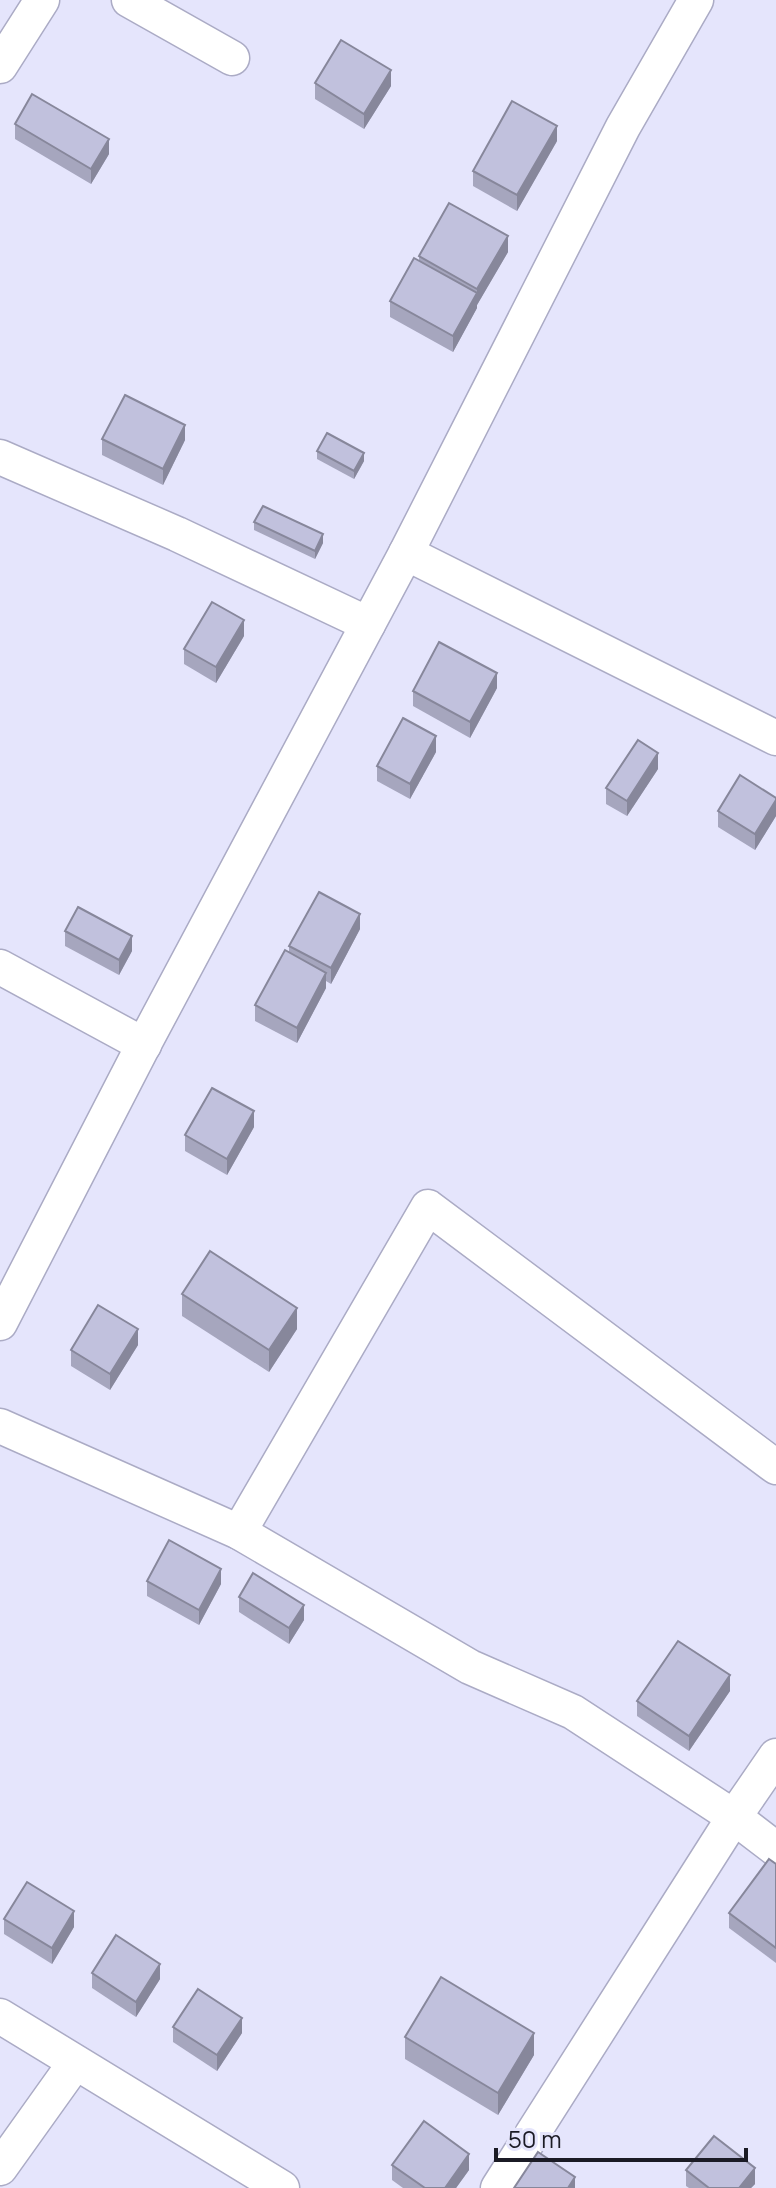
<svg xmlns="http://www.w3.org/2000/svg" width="776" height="2188" font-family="Manrope,sans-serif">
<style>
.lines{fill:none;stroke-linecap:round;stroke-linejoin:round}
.minor-casing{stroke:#ababc5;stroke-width:37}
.minor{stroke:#fff;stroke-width:34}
.wall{fill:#a6a6be}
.shaded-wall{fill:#87879b}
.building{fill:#c1c1dd;stroke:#87879b;stroke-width:2}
</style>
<rect width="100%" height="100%" fill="#e5e5fc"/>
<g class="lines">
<defs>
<g id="minor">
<polyline points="129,0 232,58"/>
<polyline points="696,0 623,127 406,553 776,738"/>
<polyline points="0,66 42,0"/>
<polyline points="0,457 177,534 368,624"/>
<polyline points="0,967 144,1045"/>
<polyline points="0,1323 144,1044 406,553"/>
<polyline points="0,1426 239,1532 470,1667 573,1712 734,1817 776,1849"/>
<polyline points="239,1532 428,1207 776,1467"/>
<polyline points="0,2016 282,2188"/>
<polyline points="0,2168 75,2063"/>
<polyline points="498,2188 734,1817 776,1756"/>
</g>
</defs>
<use href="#minor" class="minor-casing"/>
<use href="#minor" class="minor"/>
</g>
<g class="wall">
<polygon points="315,83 391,86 364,129 315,99"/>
<polygon points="15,124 109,154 91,184 15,139"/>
<polygon points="557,141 517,211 473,186 473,171"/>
<polygon points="508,252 477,305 477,308 453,352 390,317 390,301 419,260 419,256"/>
<polygon points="102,439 185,440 163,485 102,455"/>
<polygon points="317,451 364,461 354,479 317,459"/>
<polygon points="254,522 323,543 315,559 254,530"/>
<polygon points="244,636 216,683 184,664 184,649"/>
<polygon points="497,688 470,738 413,706 413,691"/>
<polygon points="436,752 410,799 377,781 377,766"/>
<polygon points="658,769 627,816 606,804 606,788"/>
<polygon points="776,798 776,816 755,850 718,827 718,811"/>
<polygon points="360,929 331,984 326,981 326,988 297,1043 255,1021 255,1005 289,953 289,946"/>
<polygon points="65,931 132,951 119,975 65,946"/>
<polygon points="254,1127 227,1175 185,1151 185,1135"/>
<polygon points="182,1294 297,1329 269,1372 182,1316"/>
<polygon points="138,1345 110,1390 71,1366 71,1350"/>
<polygon points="147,1581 221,1584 199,1625 147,1596"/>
<polygon points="239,1597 304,1620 289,1644 239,1612"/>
<polygon points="730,1691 689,1751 637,1716 637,1701"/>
<polygon points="776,1864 776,1963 729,1928 729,1913"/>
<polygon points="4,1919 74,1927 52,1964 4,1934"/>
<polygon points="92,1973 160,1979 136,2017 92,1988"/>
<polygon points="173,2027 242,2033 217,2071 173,2042"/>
<polygon points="405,2037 534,2055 498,2115 405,2059"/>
<polygon points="392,2165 469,2170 456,2188 403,2188 392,2180"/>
<polygon points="686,2170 755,2184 751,2188 689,2188 686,2186"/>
</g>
<g class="shaded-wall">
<polygon points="391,70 391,86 364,129 364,114"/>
<polygon points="557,126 557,141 517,211 517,195"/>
<polygon points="109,139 109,154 91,184 91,169"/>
<polygon points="508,236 508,252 477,305 477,289"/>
<polygon points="477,293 477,308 453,352 453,336"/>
<polygon points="185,425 185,440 163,485 163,469"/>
<polygon points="364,453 364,461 354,479 354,471"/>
<polygon points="323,534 323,543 315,559 315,551"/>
<polygon points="244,620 244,636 216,683 216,667"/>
<polygon points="497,673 497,688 470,738 470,722"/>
<polygon points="436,736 436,752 410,799 410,784"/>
<polygon points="658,753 658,769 627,816 627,801"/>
<polygon points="776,800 776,816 755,850 755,834"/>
<polygon points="360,914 360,929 331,984 331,968"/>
<polygon points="132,936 132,951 119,975 119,960"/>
<polygon points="326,973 326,988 297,1043 297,1028"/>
<polygon points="254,1111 254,1127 227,1175 227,1159"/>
<polygon points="297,1308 297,1329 269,1372 269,1350"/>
<polygon points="138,1329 138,1345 110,1390 110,1374"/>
<polygon points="221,1569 221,1584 199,1625 199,1610"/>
<polygon points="304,1605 304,1620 289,1644 289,1628"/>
<polygon points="730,1675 730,1691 689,1751 689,1736"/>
<polygon points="74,1911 74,1927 52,1964 52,1948"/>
<polygon points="160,1964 160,1979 136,2017 136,2002"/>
<polygon points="242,2018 242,2033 217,2071 217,2055"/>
<polygon points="534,2033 534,2055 498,2115 498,2093"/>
<polygon points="469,2154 469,2170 456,2188 445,2188"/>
<polygon points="755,2168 755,2184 751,2188 739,2188"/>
<polygon points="575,2177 575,2188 568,2188"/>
</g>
<g class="building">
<polygon points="341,40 391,70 364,114 315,83"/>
<polygon points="32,94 109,139 91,169 15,124"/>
<polygon points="512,101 557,126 517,195 473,171"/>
<polygon points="449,203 508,236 477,289 419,256"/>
<polygon points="414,258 477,293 453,336 390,301"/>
<polygon points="125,395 185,425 163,469 102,439"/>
<polygon points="327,433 364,453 354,471 317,451"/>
<polygon points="263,506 323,534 315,551 254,522"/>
<polygon points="212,602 244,620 216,667 184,649"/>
<polygon points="439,642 497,673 470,722 413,691"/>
<polygon points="403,718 436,736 410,784 377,766"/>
<polygon points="638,740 658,753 627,801 606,788"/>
<polygon points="740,775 776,798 776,800 755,834 718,811"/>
<polygon points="319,892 360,914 331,968 289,946"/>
<polygon points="78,907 132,936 119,960 65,931"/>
<polygon points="285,950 326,973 297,1028 255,1005"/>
<polygon points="212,1088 254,1111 227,1159 185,1135"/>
<polygon points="210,1251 297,1308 269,1350 182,1294"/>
<polygon points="98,1305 138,1329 110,1374 71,1350"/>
<polygon points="169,1540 221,1569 199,1610 147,1581"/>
<polygon points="253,1573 304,1605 289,1628 239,1597"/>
<polygon points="678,1641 730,1675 689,1736 637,1701"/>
<polygon points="769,1859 776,1864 776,1948 729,1913"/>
<polygon points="27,1882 74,1911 52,1948 4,1919"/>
<polygon points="116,1935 160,1964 136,2002 92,1973"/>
<polygon points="441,1977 534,2033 498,2093 405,2037"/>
<polygon points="198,1989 242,2018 217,2055 173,2027"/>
<polygon points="424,2121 469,2154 445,2188 425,2188 392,2165"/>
<polygon points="714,2136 755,2168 739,2188 709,2188 686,2170"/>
<polygon points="538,2152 575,2177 568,2188 514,2188"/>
</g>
<path d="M496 2148v12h250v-12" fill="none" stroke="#1b1b25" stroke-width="4"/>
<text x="508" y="2148" font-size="24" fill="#1b1b25" stroke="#e5e5fc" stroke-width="6" paint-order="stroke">50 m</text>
</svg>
